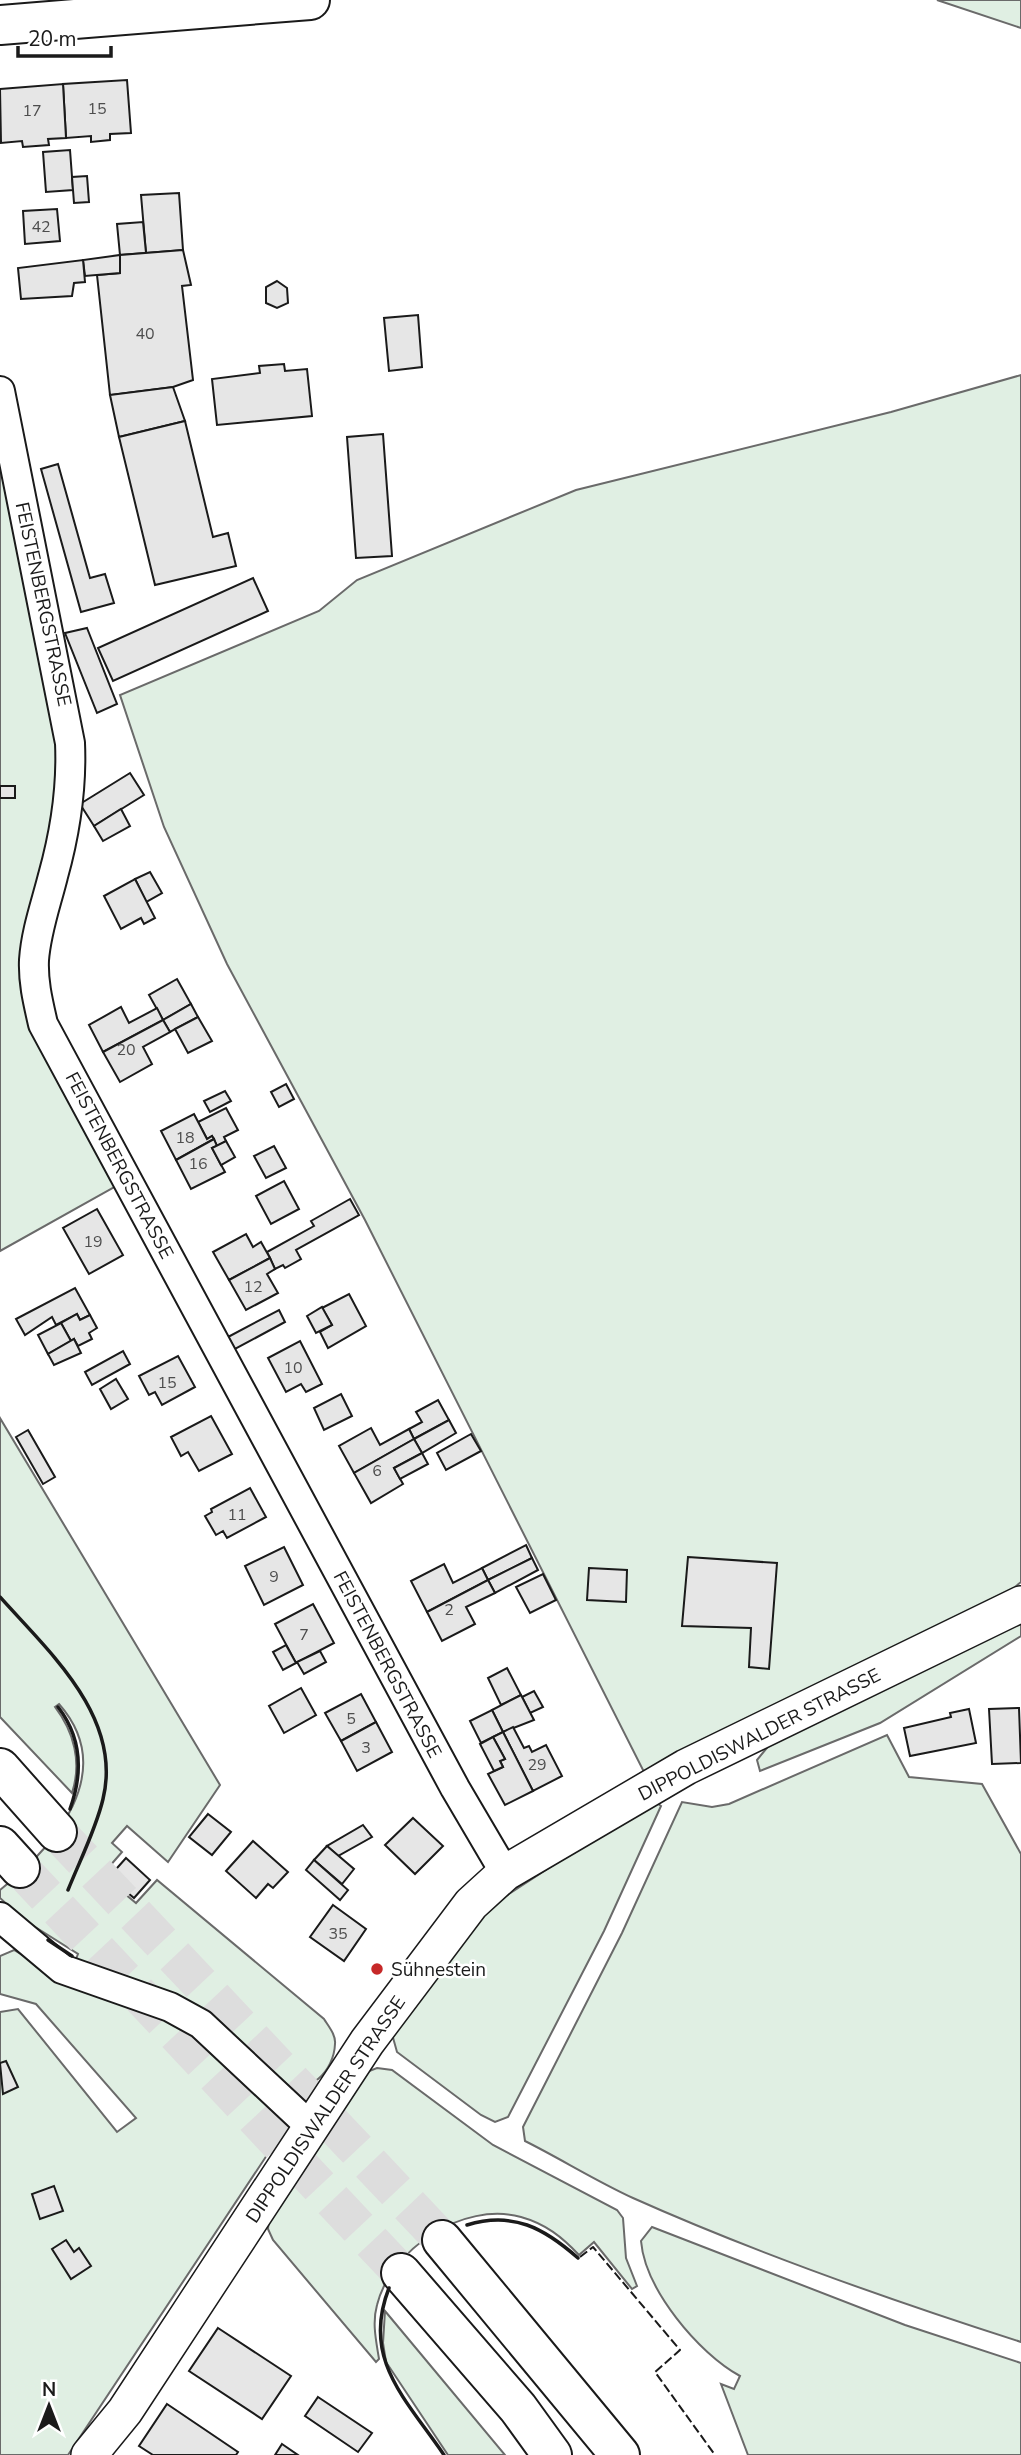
<svg xmlns="http://www.w3.org/2000/svg" width="1021" height="2455" font-family="'Nunito Sans',sans-serif">
<style>
.green{fill:#e0efe3;stroke:#6a6a6a;stroke-width:2}
.building{fill:#e6e6e6;stroke:#1a1a1a;stroke-width:2}
.lines{fill:none;stroke-linecap:round;stroke-linejoin:round}
.trunk-tunnel{stroke:#ddd;stroke-width:38;stroke-dasharray:38 19;stroke-linecap:butt}
.minor-casing{stroke:#1a1a1a;stroke-width:32}
.tertiary-casing{stroke:#1a1a1a;stroke-width:38}
.primary-casing{stroke:#1a1a1a;stroke-width:42}
.trunk-casing{stroke:#1a1a1a;stroke-width:42}
.minor{stroke:#fff;stroke-width:28}
.tertiary{stroke:#fff;stroke-width:35}
.primary{stroke:#fff;stroke-width:38}
.trunk{stroke:#fff;stroke-width:38}
.fence{stroke:#1a1a1a;stroke-width:2;stroke-dasharray:9 3.5;stroke-linecap:butt}
.wall{stroke:#1a1a1a;stroke-width:3.5}
.poi-dot{fill:#c62828;stroke:#fff;stroke-width:2.5}
.labels{text-anchor:middle;stroke-width:5;stroke-linejoin:round;paint-order:stroke}
.number-label{font-size:16px;fill:#4d4d4d}
.street-label{font-size:19px;fill:#1a1a1a;stroke:#fff}
.poi-label{font-size:19px;fill:#1a1a1a;stroke:#fff;text-anchor:start}
</style>
<rect width="100%" height="100%" fill="#fff"/>
<g class="green">
<polygon points="937,0 1021,0 1021,28"/>
<polygon points="1021,375 1021,1582 1005,1595 645,1774 365,1220 227,964 164,827 120,695 319,611 357,580 576,490 891,412"/>
<polygon points="0,445 61,749 49,858 20,965 21,991 35,1030 116,1186 0,1251"/>
<path d="M0,1418L220,1785L168,1862L127,1826L112,1843L122,1852L102,1875L136,1903L157,1880L324,2019C329,2027 336,2035 335,2044C334,2071 309,2096 283,2085L99,1968L76,1959L78,1954L24,1920L0,1898V1890C55,1846 119,1772 59,1704L55,1707C74,1732 82,1762 72,1793L0,1717Z"/>
<polygon points="1021,1620 1021,1636 880,1723 760,1771 757,1760 775,1738"/>
<path d="M887,1735L909,1777L982,1784L1021,1854V2342C890,2300 758,2254 633,2198C596,2181 561,2159 525,2141L523,2127L622,1933L682,1802L712,1807L729,1804Z"/>
<polygon points="653,1800 661,1806 604,1931 508,2117 495,2122 481,2115 397,2052 392,2034 444,1960 495,1903"/>
<polygon points="14,1950 61,1978 190,2030 275,2107 283,2120 281,2134 68,2455 0,2455 0,2012 18,2009 117,2132 136,2118 36,2004 0,1994 0,1956"/>
<path d="M377,2068L392,2070L493,2145L617,2210L623,2218L626,2258L637,2286L632,2289L594,2242L579,2255C562,2237 546,2224 521,2217C463,2201 391,2249 377,2305C372,2323 376,2340 379,2359L376,2362L273,2240L268,2229L270,2209L364,2073Z"/>
<path d="M652,2227L905,2325L1021,2363V2455H748L721,2384L734,2389L740,2376C698,2353 645,2289 641,2241Z"/>
<polygon points="385,2311 505,2455 448,2455 386,2362 383,2343"/>
</g>
<g class="building">
<polygon points="127,80 131,133 110,134 110,140 91,142 91,136 66,138 63,84"/>
<polygon points="63,84 66,138 48,139 49,145 23,147 22,141 1,143 0,89"/>
<polygon points="70,150 73,190 46,192 43,152"/>
<polygon points="87,176 89,202 74,203 72,177"/>
<polygon points="179,193 183,250 146,253 141,195"/>
<polygon points="57,209 60,241 25,244 23,211"/>
<polygon points="143,222 146,253 120,255 117,224"/>
<polygon points="183,250 191,285 182,286 193,380 173,387 110,395 97,275 120,273 120,255"/>
<polygon points="120,255 120,273 85,276 83,260"/>
<polygon points="83,260 85,282 74,283 72,296 21,299 18,268"/>
<polygon points="277,281 287,288 288,303 277,308 266,303 266,287"/>
<polygon points="418,315 422,367 389,371 384,318"/>
<polygon points="284,364 285,371 307,369 312,416 217,425 212,379 260,373 259,366"/>
<polygon points="173,387 185,421 119,437 110,395"/>
<polygon points="185,421 213,537 228,533 236,566 155,585 119,437"/>
<polygon points="383,434 392,556 356,558 347,437"/>
<polygon points="58,464 90,578 105,574 114,603 81,612 41,469"/>
<polygon points="253,578 268,611 113,681 98,648"/>
<polygon points="87,628 117,704 97,713 65,633"/>
<polygon points="130,773 144,795 94,826 80,804"/>
<rect x="0" y="786" width="15" height="12"/>
<polygon points="121,809 130,826 103,841 94,826"/>
<polygon points="150,872 162,893 146,902 135,879"/>
<polygon points="135,879 155,918 144,924 141,918 121,929 104,896"/>
<polygon points="177,979 191,1004 163,1020 149,995"/>
<polygon points="191,1004 198,1017 170,1032 163,1020"/>
<polygon points="121,1007 129,1023 157,1008 163,1020 103,1052 89,1025"/>
<polygon points="198,1017 212,1041 188,1053 175,1029"/>
<polygon points="163,1020 170,1032 143,1047 152,1064 120,1082 103,1052"/>
<polygon points="286,1084 294,1099 279,1107 271,1092"/>
<polygon points="225,1091 231,1101 210,1112 204,1101"/>
<polygon points="226,1108 238,1130 224,1137 226,1141 217,1146 212,1136 207,1139 198,1122"/>
<polygon points="194,1114 207,1139 212,1136 214,1139 176,1160 161,1131"/>
<polygon points="214,1139 217,1146 212,1148 225,1172 191,1189 176,1160"/>
<polygon points="226,1141 235,1157 221,1165 212,1148"/>
<polygon points="274,1146 286,1168 266,1178 254,1156"/>
<polygon points="284,1181 299,1209 271,1224 256,1196"/>
<polygon points="350,1199 359,1215 296,1250 301,1259 285,1268 283,1265 275,1269 267,1252 314,1226 311,1221"/>
<polygon points="97,1209 123,1255 89,1274 63,1228"/>
<polygon points="246,1234 253,1247 261,1242 270,1258 229,1280 213,1252"/>
<polygon points="270,1258 275,1269 267,1274 278,1293 246,1310 229,1280"/>
<polygon points="75,1288 90,1315 80,1320 77,1314 56,1325 52,1317 25,1335 16,1319"/>
<polygon points="349,1294 366,1326 328,1348 320,1332 332,1325 322,1308"/>
<polygon points="322,1307 332,1325 316,1333 307,1316"/>
<polygon points="279,1310 285,1322 235,1349 228,1337"/>
<polygon points="77,1314 80,1320 90,1315 97,1328 89,1333 92,1339 78,1346 74,1339 71,1341 61,1323"/>
<polygon points="61,1323 71,1341 48,1354 38,1335"/>
<polygon points="74,1339 81,1353 54,1365 48,1354"/>
<polygon points="300,1341 322,1384 306,1392 301,1384 286,1392 268,1358"/>
<polygon points="123,1351 130,1364 92,1385 85,1372"/>
<polygon points="178,1356 195,1387 162,1405 155,1392 149,1395 139,1376"/>
<polygon points="116,1379 128,1399 111,1409 100,1389"/>
<polygon points="341,1394 352,1416 324,1430 314,1408"/>
<polygon points="438,1400 449,1420 414,1439 409,1429 422,1422 416,1412"/>
<polygon points="211,1416 232,1454 199,1471 188,1452 181,1456 171,1437"/>
<polygon points="449,1420 456,1433 422,1453 414,1439"/>
<polygon points="371,1428 380,1445 409,1429 414,1439 354,1473 339,1446"/>
<polygon points="28,1430 55,1477 43,1484 16,1437"/>
<polygon points="471,1434 481,1451 446,1470 437,1453"/>
<polygon points="414,1439 422,1453 394,1468 403,1484 371,1503 354,1473"/>
<polygon points="422,1453 428,1464 400,1479 394,1468"/>
<polygon points="250,1488 266,1517 227,1538 223,1531 216,1535 205,1516 212,1512 211,1509"/>
<polygon points="526,1545 532,1558 488,1580 482,1568"/>
<polygon points="284,1547 303,1585 264,1605 245,1566"/>
<polygon points="688,1557 777,1563 769,1669 749,1667 751,1628 682,1626"/>
<polygon points="532,1558 538,1570 495,1593 488,1580"/>
<polygon points="444,1564 453,1583 482,1568 488,1580 427,1612 411,1581"/>
<polygon points="589,1568 627,1570 626,1602 587,1600"/>
<polygon points="543,1574 556,1600 530,1613 516,1587"/>
<polygon points="488,1580 495,1593 466,1607 475,1624 442,1641 427,1612"/>
<polygon points="313,1604 334,1643 296,1663 275,1624"/>
<polygon points="286,1645 296,1663 283,1670 273,1652"/>
<polygon points="320,1651 326,1662 304,1674 297,1662"/>
<polygon points="507,1668 521,1695 501,1705 488,1678"/>
<polygon points="301,1688 316,1715 284,1733 269,1706"/>
<polygon points="534,1691 543,1707 530,1713 522,1697"/>
<polygon points="361,1694 376,1722 341,1741 325,1713"/>
<polygon points="521,1695 534,1720 503,1732 492,1710"/>
<polygon points="1019,1708 1021,1763 992,1764 989,1709"/>
<polygon points="969,1709 976,1743 910,1756 904,1728 951,1717 950,1713"/>
<polygon points="492,1710 503,1732 481,1743 470,1721"/>
<polygon points="376,1722 392,1752 357,1771 341,1741"/>
<polygon points="513,1727 524,1748 529,1746 532,1752 546,1745 562,1776 533,1791 503,1732"/>
<polygon points="503,1732 533,1791 505,1805 488,1774 503,1767 500,1761 505,1759 493,1737"/>
<polygon points="493,1737 505,1759 500,1761 503,1767 494,1771 480,1744"/>
<polygon points="208,1814 231,1832 212,1855 189,1837"/>
<polygon points="413,1818 443,1846 415,1874 385,1845"/>
<polygon points="363,1825 372,1837 338,1856 327,1846"/>
<polygon points="253,1841 288,1872 273,1888 268,1884 256,1898 226,1871"/>
<polygon points="327,1846 354,1869 342,1884 314,1860"/>
<polygon points="126,1858 150,1880 134,1898 109,1877"/>
<polygon points="314,1860 348,1890 340,1900 306,1870"/>
<polygon points="333,1905 366,1929 344,1961 310,1937"/>
<polygon points="6,2061 18,2087 3,2094 0,2063"/>
<polygon points="54,2186 63,2211 40,2219 32,2194"/>
<polygon points="66,2240 74,2252 79,2248 91,2266 71,2279 52,2249"/>
<polygon points="218,2328 291,2376 262,2419 189,2371"/>
<polygon points="318,2397 372,2433 358,2452 305,2416"/>
<polygon points="167,2404 238,2452 236,2455 153,2455 139,2446"/>
<polygon points="282,2444 298,2455 275,2455"/>
</g>
<g class="lines">
<g class="trunk-tunnel">
<polyline points="57,1832 442,2240"/>
<polyline points="20,1868 401,2273"/>
</g>
<defs>
<g id="minor">
<path d="M0,391L70,743C72,788 65,833 53,876C46,904 36,931 34,960C33,982 38,1002 43,1024L455,1788L505,1873"/>
<polyline points="0,1917 62,1969 170,2007 201,2024 310,2126"/>
</g>
<polyline id="tertiary" points="89,2455 125,2411 367,2042 471,1904 505,1873 686,1767 1021,1604"/>
<polyline id="primary" points="0,25 310,0"/>
<g id="trunk">
<polyline points="0,1768 57,1832"/>
<polyline points="0,1846 20,1868"/>
<polyline points="442,2240 620,2455"/>
<polyline points="401,2273 518,2408 552,2455"/>
</g>
</defs>
<use href="#minor" class="minor-casing"/>
<use href="#tertiary" class="tertiary-casing"/>
<use href="#primary" class="primary-casing"/>
<use href="#trunk" class="trunk-casing"/>
<use href="#minor" class="minor"/>
<use href="#tertiary" class="tertiary"/>
<use href="#primary" class="primary"/>
<use href="#trunk" class="trunk"/>
<polyline class="fence" points="580,2257 593,2247 680,2350 655,2372 715,2455"/>
<g class="wall">
<path d="M0,1597C49,1652 123,1717 103,1799C96,1829 80,1860 68,1890"/>
<path d="M58,1707C82,1738 83,1773 70,1809"/>
<polyline points="48,1940 72,1956"/>
<path d="M467,2225C513,2211 544,2228 578,2258"/>
<path d="M389,2288C361,2359 406,2399 444,2455"/>
</g>
</g>
<circle class="poi-dot" cx="377" cy="1969" r="7"/>
<g class="labels">
<g class="number-label">
<text x="97" y="114">15</text>
<text x="32" y="116">17</text>
<text x="41" y="232">42</text>
<text x="145" y="339">40</text>
<text x="126" y="1055">20</text>
<text x="185" y="1143">18</text>
<text x="198" y="1169">16</text>
<text x="93" y="1247">19</text>
<text x="253" y="1292">12</text>
<text x="293" y="1373">10</text>
<text x="167" y="1388">15</text>
<text x="377" y="1476">6</text>
<text x="237" y="1520">11</text>
<text x="274" y="1582">9</text>
<text x="449" y="1615">2</text>
<text x="304" y="1640">7</text>
<text x="351" y="1724">5</text>
<text x="366" y="1753">3</text>
<text x="537" y="1770">29</text>
<text x="338" y="1939">35</text>
</g>
<g class="street-label">
<text transform="translate(44 604) rotate(78)" y="7">FEISTENBERGSTRASSE</text>
<text transform="translate(120 1165) rotate(62)" y="7">FEISTENBERGSTRASSE</text>
<text transform="translate(388 1664) rotate(62)" y="7">FEISTENBERGSTRASSE</text>
<text transform="translate(759 1734) rotate(-27)" y="7">DIPPOLDISWALDER STRASSE</text>
<text transform="translate(325 2109) rotate(-56)" y="7">DIPPOLDISWALDER STRASSE</text>
</g>
<g class="poi-label">
<text x="391" y="1976">Sühnestein</text>
</g>
</g>
<g transform="translate(49 2406)" stroke="#ffffff" stroke-width="5" paint-order="stroke">
<path d="M0-5L12 26L0 18L-12 26Z" fill="#1a1a1a"/>
<text y="-10" font-size="19" font-weight="bold" text-anchor="middle" fill="#1a1a1a">N</text>
</g>
<path d="M18 46v10h93v-10" fill="none" stroke="#1a1a1a" stroke-width="3.5"/>
<text x="28" y="46" font-size="21" fill="#1a1a1a" stroke="#ffffff" stroke-width="5" paint-order="stroke">20 m</text>
</svg>
